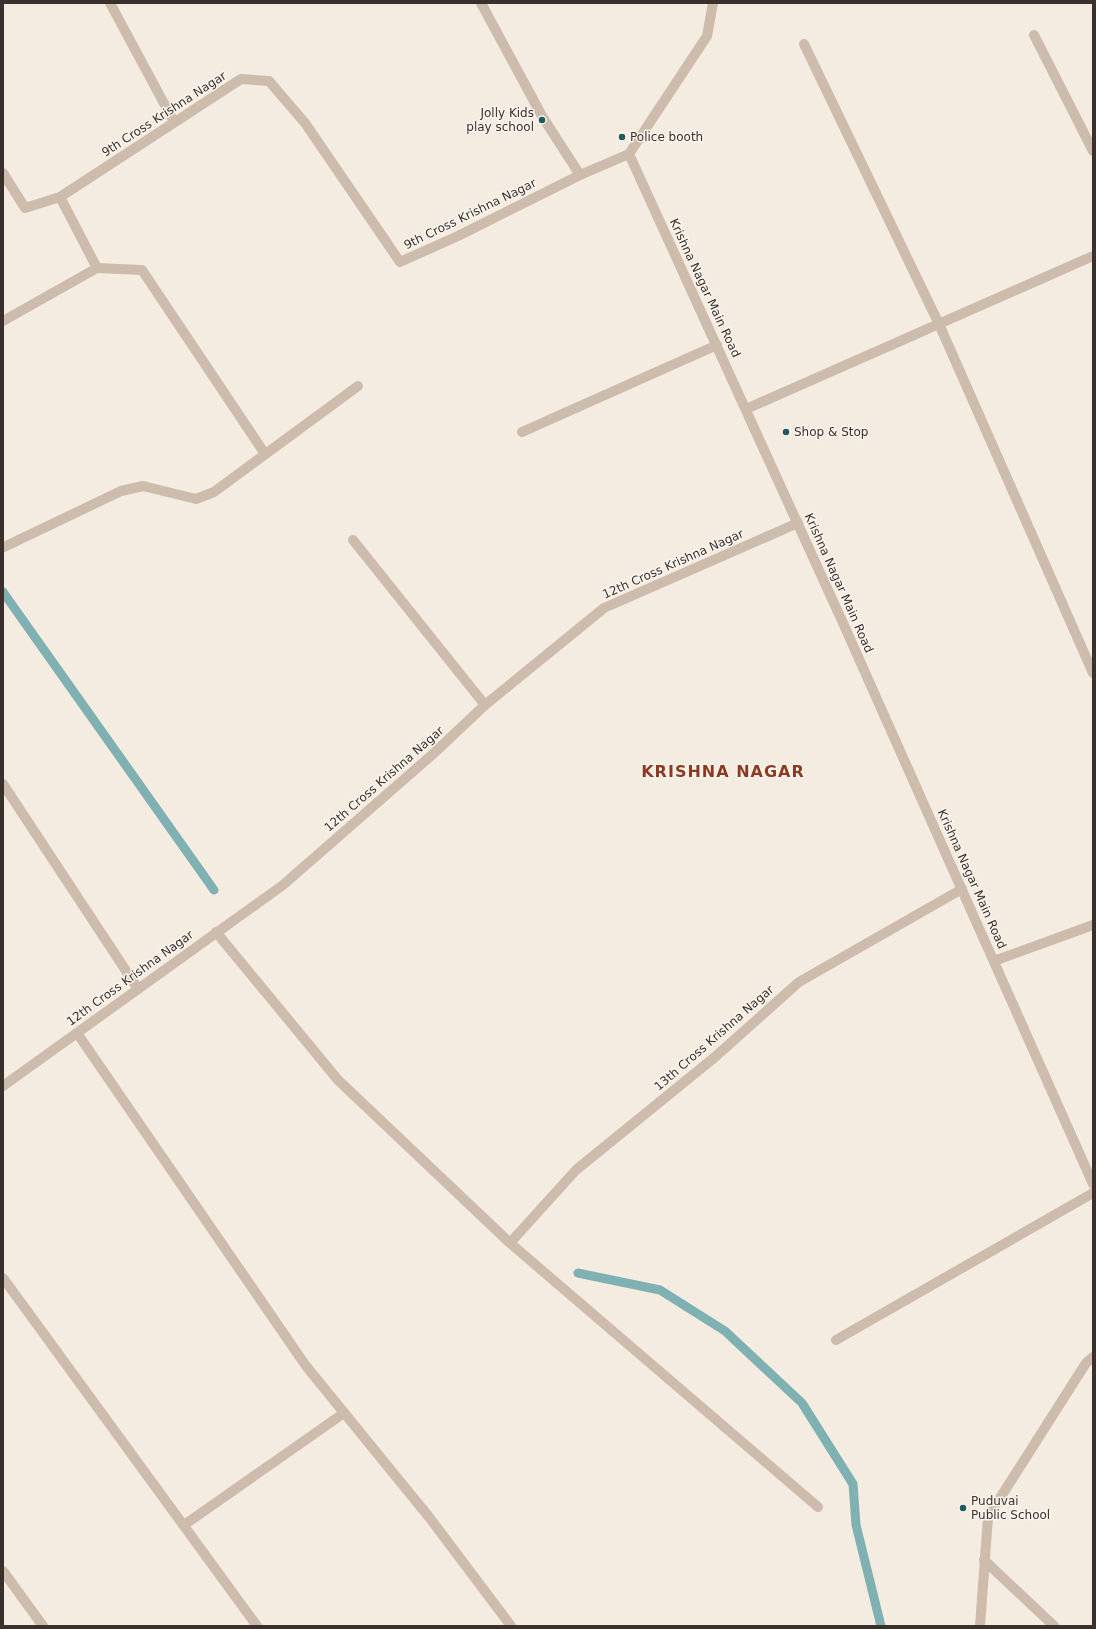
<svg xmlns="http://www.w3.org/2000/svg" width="1096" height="1629" font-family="'DejaVu Sans',sans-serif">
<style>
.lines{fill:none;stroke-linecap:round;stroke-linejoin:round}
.stream{stroke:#7fb0b2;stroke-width:9}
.minor{stroke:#cdbbac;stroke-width:10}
.poi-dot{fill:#1f5a5e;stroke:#fbf5ee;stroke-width:1.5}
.labels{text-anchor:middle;stroke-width:3;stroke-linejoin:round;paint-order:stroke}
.poi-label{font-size:12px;fill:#3b302b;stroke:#fbf5ee;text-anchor:start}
.street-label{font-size:12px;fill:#3b302b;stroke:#fbf5ee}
.district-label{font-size:16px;font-weight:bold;letter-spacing:1px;fill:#8c3b22;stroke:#fbf5ee}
</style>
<rect width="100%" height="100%" fill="#f4ebe1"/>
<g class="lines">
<g class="stream">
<polyline points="3,592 214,890"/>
<polyline points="578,1273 660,1290 725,1331 802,1403 853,1484 856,1525 881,1626"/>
</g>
<g class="minor">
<polyline points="110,3 174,122"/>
<polyline points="481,3 542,116 580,175 629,154"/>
<polyline points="713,3 707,36 629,154 843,623 1093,1184"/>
<polyline points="1034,35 1093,151"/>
<polyline points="804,44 939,324 1093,673"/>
<polyline points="3,173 25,208 60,197"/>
<polyline points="97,268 142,270 265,454"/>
<polyline points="3,321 97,268 60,197 241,79 269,81 305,123 400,262 458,236 580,175"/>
<polyline points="746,409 1093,256"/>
<polyline points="522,432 717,345"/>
<polyline points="353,540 485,705"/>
<polyline points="4,547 121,491 143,486 196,499 214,492 358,386"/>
<polyline points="3,784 138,989"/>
<polyline points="216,932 338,1080 510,1243 818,1507"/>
<polyline points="994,961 1093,925"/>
<polyline points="77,1033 306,1366 429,1517 511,1626"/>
<polyline points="3,1086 283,885 433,754 485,705 604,608 798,523"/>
<polyline points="510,1243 576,1170 715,1057 799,982 962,889"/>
<polyline points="3,1278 257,1626"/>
<polyline points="836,1340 1093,1193"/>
<polyline points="184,1525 344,1413"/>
<polyline points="984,1560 1054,1626"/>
<polyline points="3,1571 43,1626"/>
<polyline points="980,1626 988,1517 1086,1363 1093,1357"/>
</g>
</g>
<g class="poi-dot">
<circle cx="542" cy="120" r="4"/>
<circle cx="622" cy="137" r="4"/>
<circle cx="786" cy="432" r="4"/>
<circle cx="963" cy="1508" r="4"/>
</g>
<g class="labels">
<g class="poi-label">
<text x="534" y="117" text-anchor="end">Jolly Kids<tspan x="534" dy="14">play school</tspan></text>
<text x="630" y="141">Police booth</text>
<text x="794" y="436">Shop &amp; Stop</text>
<text x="971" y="1505">Puduvai<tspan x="971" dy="14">Public School</tspan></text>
</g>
<g class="street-label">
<text transform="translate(164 114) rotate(-33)" y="4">9th Cross Krishna Nagar</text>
<text transform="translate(470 214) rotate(-26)" y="4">9th Cross Krishna Nagar</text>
<text transform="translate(705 288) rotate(65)" y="4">Krishna Nagar Main Road</text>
<text transform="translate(673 564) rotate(-24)" y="4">12th Cross Krishna Nagar</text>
<text transform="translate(839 583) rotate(66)" y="4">Krishna Nagar Main Road</text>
<text transform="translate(384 779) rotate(-41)" y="4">12th Cross Krishna Nagar</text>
<text transform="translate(972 879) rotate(66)" y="4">Krishna Nagar Main Road</text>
<text transform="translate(130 978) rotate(-36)" y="4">12th Cross Krishna Nagar</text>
<text transform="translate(714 1038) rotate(-41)" y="4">13th Cross Krishna Nagar</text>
</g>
<g class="district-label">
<text x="723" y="777">KRISHNA NAGAR</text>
</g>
</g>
<rect width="1096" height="1629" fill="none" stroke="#3b302b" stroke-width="8"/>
</svg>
